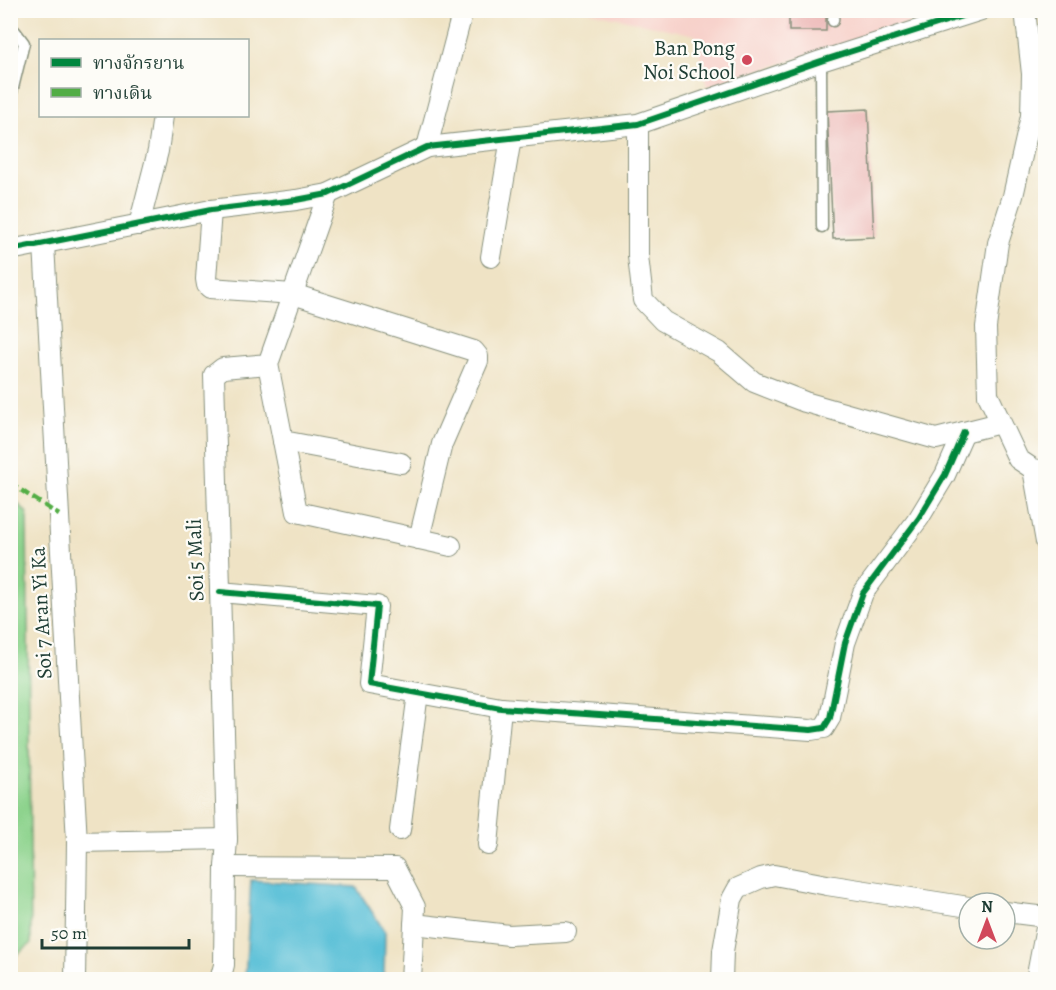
<svg xmlns="http://www.w3.org/2000/svg" width="1056" height="990" font-family="Alegreya,'Noto Serif Thai',serif">
<style>
.built{fill:#f7d0c9}
.green{fill:#8dd38d;stroke:#568860;stroke-width:1.5}
.water{fill:#59bfd7;stroke:#3c7e86;stroke-width:1.5}
.building{fill:#ebb2b1}
.lines{fill:none;stroke-linecap:round;stroke-linejoin:round}
.lane-casing{stroke:#87907c;stroke-width:13}
.street-casing{stroke:#87907c;stroke-width:22}
.lane{stroke:#fff;stroke-width:10}
.street{stroke:#fff;stroke-width:20}
.quiet{stroke:#52ad45;stroke-width:4.5;stroke-dasharray:9 4.5;stroke-linecap:butt}
.cycleway-casing{stroke:#fdfcf7;stroke-width:10}
.cycleway{stroke:#00873e;stroke-width:6}
.poi-dot{fill:#d1495b;stroke:#fdfcf7;stroke-width:2}
.labels{text-anchor:middle;stroke-width:4.5;stroke-linejoin:round;paint-order:stroke}
.poi-label{font-size:21px;fill:#1f3d34;stroke:#fdfcf7;text-anchor:end}
.street-label{font-size:21px;fill:#1f3d34;stroke:#fdfcf7}
</style>
<rect width="100%" height="100%" fill="#fdfcf7"/>
<filter id="ink" filterUnits="userSpaceOnUse"><feTurbulence type="fractalNoise" baseFrequency=".0167" numOctaves="2"/><feDisplacementMap in="SourceGraphic" scale="12" xChannelSelector="R" yChannelSelector="G"/><feConvolveMatrix kernelMatrix="1 2 1 2 8 2 1 2 1" color-interpolation-filters="sRGB"/></filter>
<filter id="wash" filterUnits="userSpaceOnUse"><feTurbulence type="fractalNoise" baseFrequency=".008" numOctaves="4" result="noise"/><feDisplacementMap in="SourceGraphic" scale="24" xChannelSelector="R" yChannelSelector="G"/><feGaussianBlur stdDeviation="1.35" result="paint"/><feColorMatrix in="noise" values="0 0 0 0 0 0 0 0 0 0 0 0 0 0 0 0 0 1.4 0 .05"/><feComposite in="paint" operator="in"/></filter>
<g filter="url(#wash)">
<rect width="100%" height="100%" fill="#efe3c5"/>
<polygon class="built" points="586,11 948,11 707,87 695,35"/>
<polygon class="green" points="11,497 27,513 31,944 11,959"/>
<polygon class="water" points="251,880 356,887 385,932 384,979 245,979"/>
<g id="blocks">
<g class="building">
<rect x="789" y="10" width="37" height="21"/>
<polygon points="868,109 874,237 833,239 827,111"/>
</g>
</g>
</g>
<g filter="url(#ink)">
<use href="#blocks" fill-opacity="0" stroke="#87907c" stroke-width="1.5"/>
<g class="lines">
<defs>
<g id="lane">
<polyline points="833,21 834,10"/>
<polyline points="10,30 15,31 24,43 10,100"/>
<polyline points="821,61 822,227"/>
</g>
<g id="street">
<polyline points="1025,10 1032,74 1031,116 1013,196 998,243 986,327 988,395 1018,459 1033,469 1046,471"/>
<polyline points="638,124 638,256 643,300 663,321 719,352 754,382 805,402 936,439 1000,423"/>
<polyline points="427,147 463,10"/>
<polyline points="211,210 206,279 207,285 210,288 293,294 474,351 478,356 478,361 442,444 419,539"/>
<polyline points="139,225 158,151 163,116"/>
<polyline points="44,244 77,842 75,980"/>
<polyline points="10,250 211,210 296,200 328,194 427,147 638,124 821,61 981,10"/>
<polyline points="491,257 511,138"/>
<polyline points="268,364 297,512 451,546"/>
<polyline points="283,441 401,463"/>
<polyline points="1033,469 1046,542"/>
<polyline points="220,592 377,606 369,684 501,708 811,730 824,728 830,718 845,643 863,593 919,518 945,475 964,432"/>
<polyline points="400,830 418,693"/>
<polyline points="77,842 227,839"/>
<polyline points="488,845 501,708"/>
<polyline points="225,867 395,868 415,907 411,980"/>
<polyline points="1005,912 1046,917"/>
<polyline points="414,924 509,935 566,932"/>
<polyline points="220,980 224,965 225,867 227,839 214,375 223,368 268,364 328,194"/>
<polyline points="722,980 723,951 732,899 738,888 761,878 774,875 827,885 969,907"/>
<polyline points="1036,980 1046,928"/>
</g>
</defs>
<use href="#lane" class="lane-casing"/>
<use href="#street" class="street-casing"/>
<use href="#lane" class="lane"/>
<use href="#street" class="street"/>
<polyline class="quiet" points="10,483 59,515"/>
<defs>
<g id="cycleway">
<polyline points="10,250 211,210 296,200 328,194 427,147 638,124 821,61 981,10"/>
<polyline points="220,592 377,606 369,684 501,708 811,730 824,728 830,718 845,643 863,593 919,518 945,475 964,432"/>
</g>
</defs>
<use href="#cycleway" class="cycleway-casing"/>
<use href="#cycleway" class="cycleway"/>
</g>
</g>
<circle class="poi-dot" cx="747" cy="60" r="6"/>
<g class="labels">
<g class="poi-label">
<text x="735" y="55">Ban Pong<tspan x="735" dy="24">Noi School</tspan></text>
</g>
<g class="street-label">
<text transform="translate(195 560) rotate(-92)" y="7">Soi 5 Mali</text>
<text transform="translate(41 613) rotate(-93)" y="7">Soi 7 Aran Yi Ka</text>
</g>
</g>
<rect width="1056" height="990" fill="none" stroke="#fdfcf7" stroke-width="36"/>
<rect x="39" y="39" width="210" height="78" fill="#fdfcf7" stroke="#a4b0a9" stroke-width="1.5"/>
<rect x="51" y="58" width="30" height="9" fill="#00873e" stroke="#a4b0a9" stroke-width="1.5"/>
<text x="93" y="69" font-size="18" fill="#1f3d34">ทางจักรยาน</text>
<rect x="51" y="88" width="30" height="9" fill="#52ad45" stroke="#a4b0a9" stroke-width="1.5"/>
<text x="93" y="99" font-size="18" fill="#1f3d34">ทางเดิน</text>
<g transform="translate(987 921)"><circle r="28" fill="#fdfcf7" stroke="#a4b0a9" stroke-width="1.5"/>
<path d="M0-4.5L10 22L0 15L-10 22Z" fill="#d1495b"/>
<text y="-9" font-size="16" font-weight="bold" text-anchor="middle" fill="#1f3d34">N</text>
</g>
<path d="M42 939v9h147v-9" fill="none" stroke="#1f3d34" stroke-width="3"/>
<text x="51" y="939" font-size="18" fill="#1f3d34" stroke="#fdfcf7" stroke-width="4.5" paint-order="stroke">50 m</text>
</svg>
